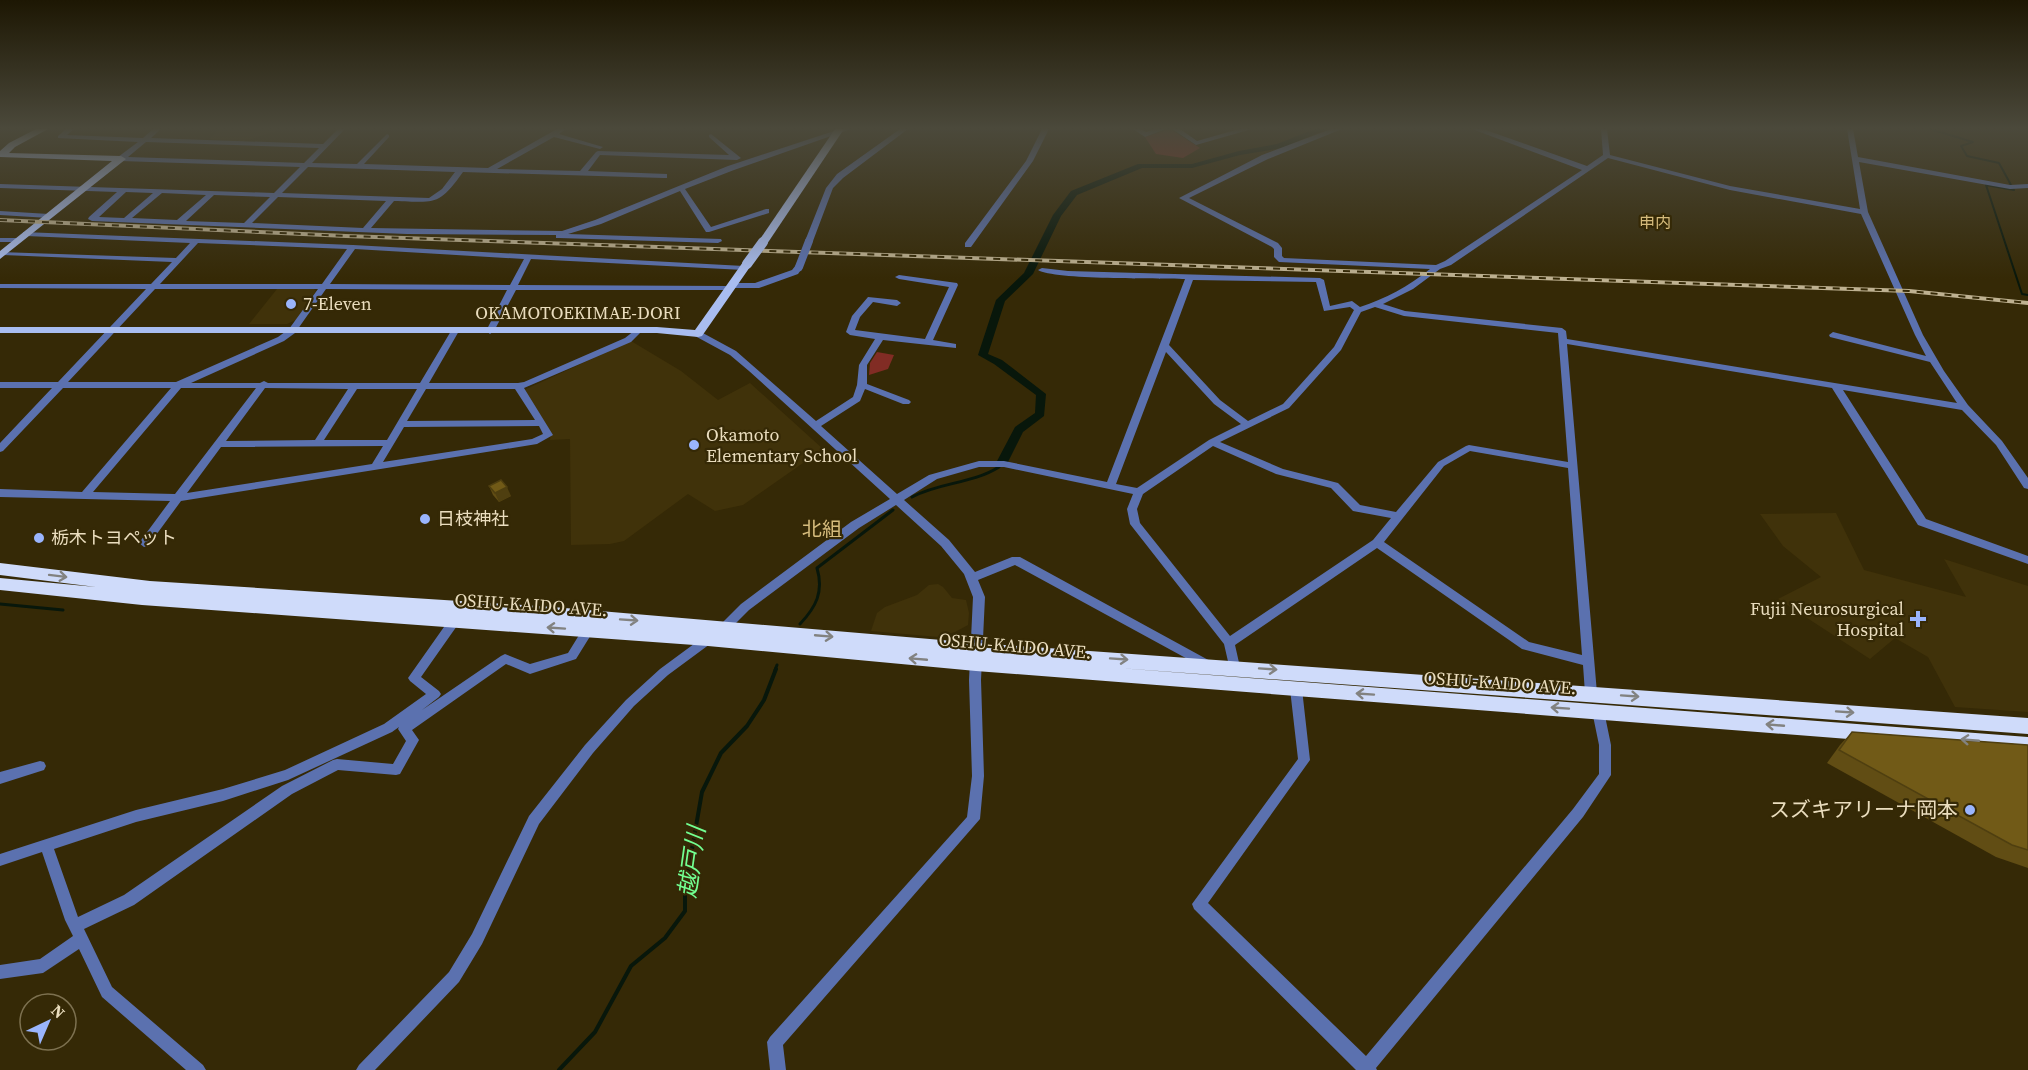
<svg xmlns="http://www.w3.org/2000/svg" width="2028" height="1070" font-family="'Source Serif 4','Noto Sans JP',serif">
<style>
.built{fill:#40320a}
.green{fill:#812c24}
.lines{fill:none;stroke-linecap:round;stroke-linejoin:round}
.stream-far2{stroke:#08170b;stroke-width:2}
.stream-far1{stroke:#08170b;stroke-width:3}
.stream{stroke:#08170b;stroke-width:4}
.canal{fill:#08170b;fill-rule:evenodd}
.minor{fill:#5b71af;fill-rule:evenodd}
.major{fill:#a9bdf0;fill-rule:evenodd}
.highway{fill:#cfdbfa;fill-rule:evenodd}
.rail-casing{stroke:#beb191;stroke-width:4}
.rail{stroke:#352906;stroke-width:2;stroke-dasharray:7;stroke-linecap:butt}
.minor-bridge{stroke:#5b71af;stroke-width:8}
.major-bridge{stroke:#a9bdf0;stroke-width:10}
.wall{fill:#614d14}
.shaded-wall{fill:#4f3f10}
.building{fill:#715a17;stroke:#4f3f10;stroke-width:1.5}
.oneway{stroke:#828280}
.poi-dot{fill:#9ab5fd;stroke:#352906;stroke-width:2}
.labels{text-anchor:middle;stroke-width:4.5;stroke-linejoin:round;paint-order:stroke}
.far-neighbourhood-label{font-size:16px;fill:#d5bb7c;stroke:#352906}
.poi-label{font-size:18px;fill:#eaddbe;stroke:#352906;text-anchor:start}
.street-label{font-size:18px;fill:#eaddbe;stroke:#352906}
.neighbourhood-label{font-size:20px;fill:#d5bb7c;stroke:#352906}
.near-poi-label{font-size:21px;fill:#eaddbe;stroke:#352906;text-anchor:end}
.near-water-label{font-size:24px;font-style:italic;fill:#72ff91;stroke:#352906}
</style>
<rect width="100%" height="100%" fill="#352906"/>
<g class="built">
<polygon points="214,129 282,129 242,142 209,139 217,132"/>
<polygon points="277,289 314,289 316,291 296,320 287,324 249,324"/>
<polygon points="631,341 681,371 718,400 750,383 823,449 743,505 715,511 688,494 624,541 610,544 571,545 570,439 550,440 551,433 524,390"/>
<polygon points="1836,513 1864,570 1966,597 1944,559 2028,586 2028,712 1955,707 1928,657 1895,638 1870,659 1778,599 1821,577 1783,546 1760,514"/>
<polygon points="938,584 943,587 952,598 966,600 969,613 968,625 955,632 938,637 871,631 877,613 885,607 917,595 929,585"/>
</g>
<g class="green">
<polygon points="1170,129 1200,148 1183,158 1156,154 1145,137"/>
<polygon points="877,352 894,355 888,369 869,375 870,363"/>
</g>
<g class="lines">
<g class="stream-far2">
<polyline points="1930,129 1973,142 1961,146 1967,156 1999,163 2011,185"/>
<polyline points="2012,188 2014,190 1986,185 2022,294 2028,295"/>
</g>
<g class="stream-far1">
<path d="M912,497C940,482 972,484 999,467"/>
<polyline points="0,604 63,610"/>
<path d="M800,624C816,607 824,592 817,568L893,510"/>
<polyline points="775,670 777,665"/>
</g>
<polyline class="stream" points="559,1070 595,1032 631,966 665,938 685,911 685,889 702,792 721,753 747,726 764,700 776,669"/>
<polygon class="canal" points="1315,129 1327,129 1282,148 1240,155 1192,168 1142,168 1077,195 1061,216 1033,274 1005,301 988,354 1002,360 1046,394 1044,416 1023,432 1006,466 998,466 996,463 1015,427 1035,413 1036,395 994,364 978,355 996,300 1024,273 1053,215 1071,191 1138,164 1192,164 1239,151 1277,144"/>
<g class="minor">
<path d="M66,129H74L67,135L143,138L153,129H161L151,138L323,144L338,129H345L312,163L357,164L387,134L389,135V137L364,164L488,168L557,129H566L559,134L603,147L600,149L554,137L497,169L580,171L596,152L598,151L729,155L709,137V135L711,134L741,158L737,160L600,155L588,171L667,174V178H664L463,172C438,207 435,202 394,201L371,228L562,231L595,220L728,166L840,129H851L734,170L685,189L711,227L766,209H769V213L709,232H706L680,191L601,224L568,234L721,239L722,241L718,243L559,238H556V235L407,234L92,221L88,219L89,217L117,192L0,188V184L274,193L300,167L121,161H118V157L138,142L58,138V136ZM146,142L319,148L304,163L128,157ZM308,167L455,172L442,189L429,198L282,193ZM126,192L153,193L124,218L99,217ZM162,193L206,195L177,220L132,218ZM214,195L270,197L244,223L186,221ZM278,197L386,201L363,228L252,223Z"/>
<polygon points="900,129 908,129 843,178 833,188 813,241 809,243 806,243 805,241 826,188 837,174"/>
<polygon points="1042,129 1049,129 1033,161 971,247 965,247 965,243 1026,161"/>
<polygon points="1133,129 1141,129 1146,132 1155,129 1166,129 1145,137"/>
<polygon points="1172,129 1180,129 1197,141 1239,129 1252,129 1196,145"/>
<path d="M1331,129H1342L1268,159L1189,198L1278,243L1282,248V256L1284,258L1436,265L1445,261L1582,170L1472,129H1483L1587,166L1603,155L1601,129H1607L1610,155L1730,186L1860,209L1847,129H1853L1858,157L2010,185L2028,184V188L2010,189L1859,162L1868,212L1923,335L1944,371L1968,405L2002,441L2028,478V489L2024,488L1996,445L1962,410L1843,390L1926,519L2028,556V564L1918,525L1832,388L1567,344L1597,693L1595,696L1591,698L1587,696L1585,693L1583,665L1522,649L1377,548L1235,645L1240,667L1238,670L1234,672L1230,670L1224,644L1130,524L1127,509L1133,494L1004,467H979L937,479L904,500L949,540L975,572L1012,557H1020L1212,662L1214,665L1212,668L1208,670L1204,668L1015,565L978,580L985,597L981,680L984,776L980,819L783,1045L786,1070H770L767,1042L770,1037L967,817L972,776L969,680L973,597L964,574L941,546L896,505L859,528L749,610L729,630L668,675L634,706L593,753L539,824L482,944L459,982L375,1070H356L359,1065L449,972L472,934L529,816L585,745L626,700L660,669L721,624L741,604L851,522L890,499L749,371L730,355L695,336V332H701L736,351L816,421L853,397L857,385L859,365L875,339L850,335L846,332L852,316L868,297L897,300L901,303L897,306L873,302L860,317L855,330L925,339L949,287L899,279L895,277L899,275L957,283L958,285L933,340L956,344V348L883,340L867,365V384L909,400L911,402L909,404H903L865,389L860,401L821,426L897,494L929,475L979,461H1004L1107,482L1185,279C1159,278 1054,280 1038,270L1042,268L1068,271L1320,278L1324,280L1330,306L1352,301L1360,307C1385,299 1409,286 1430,269L1279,262L1274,257V249L1272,247L1179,198L1262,155ZM1608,158L1730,190L1861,214L1915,335L1926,356L1833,332L1829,335L1830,337L1930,362L1957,403L1567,339L1566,331L1562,328L1405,311L1383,304L1413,289L1440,269L1451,265ZM1193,280L1316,282L1324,311L1350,307L1354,310L1334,347L1283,404L1248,421L1220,400L1169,345ZM1375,307L1404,316L1558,333L1568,462L1469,445L1466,446L1438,462L1396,512L1360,505L1338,483L1283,469L1220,442L1289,408L1341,350L1361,312ZM1166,352L1214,404L1241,424L1209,440L1137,488L1116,484ZM1213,446L1276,474L1331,488L1353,511L1391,518L1373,540L1230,636L1140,523L1137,509L1143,494ZM1470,451L1568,468L1582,655L1529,642L1384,542L1444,466Z"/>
<polygon points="0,211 49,214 53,216 49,218 0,215"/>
<path d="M23,232L353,245L744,266L748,268L744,270L531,259L518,285L729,286L733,283H755L792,270L796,265H802L803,267L798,274L759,288H734L730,290H516L494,331L490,334L486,331L507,290L326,289L295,333L284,341L191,383H260L264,381L268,383H420L451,331L455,328L459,331L429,383H518L524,382L625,338L639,327L643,330L631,342L524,388L553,435L537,444L181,501L148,546L144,547L139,543L170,501L0,497V489L82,492L171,388H63L3,451L0,452V443L52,388H0V382H58L146,289L0,288V284H151L172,262L3,255H0V252L176,258L190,243L26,236H23ZM198,243L347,249L322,284H160ZM355,249L524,259L510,285L330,284ZM155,289H318L289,329L278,337L176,382H68ZM181,388H256L175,494L93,492ZM265,388L348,389L315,440L226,441ZM357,389H417L387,440H324ZM426,389H515L535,420L407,421ZM539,426L543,434L532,439L383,462L404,427ZM383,446L372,464L187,493L221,447Z"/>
<polygon points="0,238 18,238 22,240 18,242 0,242"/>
<path d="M455,616L459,617L461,620L459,623L421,677L439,691L441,694L439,697L422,710L501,656L505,654L530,664L568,653L584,627H592L594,630L576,659L530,674L506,664L412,730L419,740L400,774L396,775L338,770L292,794L134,905L84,929L112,987L203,1065L206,1070H186L102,997L79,949L43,973L0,979V965L40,959L73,936L65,920L42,852L0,866V854L136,810L223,789L285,770L384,724L426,694L410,681L408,678L451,617ZM399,727L398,729L406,741L393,764L337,759L333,760L282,786L124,895L78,917L54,849L136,822L223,801L288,780L392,732Z"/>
<polygon points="1296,684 1300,686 1302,689 1310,760 1208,903 1366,1056 1573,809 1599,774 1599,745 1592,711 1594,707 1598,706 1602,707 1604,711 1611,745 1611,775 1583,817 1376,1068 1377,1070 1356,1070 1194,909 1192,904 1298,759 1290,689 1292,686"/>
<polygon points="40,761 44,762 46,766 44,770 0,784 0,772"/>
</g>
<g class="major">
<polygon points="36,129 48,129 15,147 9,153 121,156 126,159 0,259 0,251 112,161 0,157 0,151 9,143"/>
<polygon points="835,129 844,129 767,244 759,244 758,242"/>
<polygon points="747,261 752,264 702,336 698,337 657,333 0,333 0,327 657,327 695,330 743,262"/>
</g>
<polygon class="highway" points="0,563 150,581 553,607 977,643 2028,718 2028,734 1118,668 2028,737 2028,753 976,671 708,646 142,605 0,590 0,578 96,587 0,575"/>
<defs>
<polyline id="rail" points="0,220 346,236 1909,291 2028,303"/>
</defs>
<use href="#rail" class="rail-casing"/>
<use href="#rail" class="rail"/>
<polyline class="minor-bridge" points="799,267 809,241"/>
<polyline class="major-bridge" points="747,264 763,242"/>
</g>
<g class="wall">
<polygon points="489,486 511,496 499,502 493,495"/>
<polygon points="1852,732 2028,745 2028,868 1996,857 1827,763 1840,745"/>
</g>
<polygon class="shaded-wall" points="507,487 511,496 499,502 495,493"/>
<g class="building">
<polygon points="501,480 507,487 495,493 489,486"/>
<polygon points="1852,732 2028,745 2028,850 2012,845 1839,750"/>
</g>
<defs><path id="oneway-shaft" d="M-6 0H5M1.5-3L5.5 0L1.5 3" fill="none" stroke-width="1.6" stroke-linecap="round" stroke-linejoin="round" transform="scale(1.5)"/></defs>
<g class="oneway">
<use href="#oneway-shaft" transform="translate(58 576) rotate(7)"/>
<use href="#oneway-shaft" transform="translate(629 620) rotate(4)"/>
<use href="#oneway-shaft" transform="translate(556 628) rotate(-176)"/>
<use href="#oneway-shaft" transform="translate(824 636) rotate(5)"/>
<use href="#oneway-shaft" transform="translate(918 659) rotate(-175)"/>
<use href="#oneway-shaft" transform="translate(1119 659) rotate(4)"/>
<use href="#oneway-shaft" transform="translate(1268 669) rotate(4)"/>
<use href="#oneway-shaft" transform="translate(1365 694) rotate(-176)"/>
<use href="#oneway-shaft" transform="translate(1630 696) rotate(4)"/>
<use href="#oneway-shaft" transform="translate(1560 708) rotate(-176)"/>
<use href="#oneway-shaft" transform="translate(1845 712) rotate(4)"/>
<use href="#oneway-shaft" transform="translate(1775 725) rotate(-175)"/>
<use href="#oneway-shaft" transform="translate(1970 740) rotate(-175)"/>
</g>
<linearGradient id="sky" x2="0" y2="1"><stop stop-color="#1d1703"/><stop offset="0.46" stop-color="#4b493b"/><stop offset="1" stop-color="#4b493b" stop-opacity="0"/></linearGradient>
<rect width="2028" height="279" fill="url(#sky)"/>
<g class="poi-dot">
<circle cx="291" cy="304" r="6"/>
<circle cx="694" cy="445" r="6"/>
<circle cx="425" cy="519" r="6"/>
<circle cx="39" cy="538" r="6"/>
<path d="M1915 610h6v6h6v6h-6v6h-6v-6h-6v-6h6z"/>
<circle cx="1970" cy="810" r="6"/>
</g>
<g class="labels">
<g class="far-neighbourhood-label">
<text x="1655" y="228">申内</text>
</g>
<g class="poi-label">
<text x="303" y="310">7-Eleven</text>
<text x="706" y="441">Okamoto<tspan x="706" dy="21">Elementary School</tspan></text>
<text x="437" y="525">日枝神社</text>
<text x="51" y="544">栃木トヨペット</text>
<text x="1904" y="615" text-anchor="end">Fujii Neurosurgical<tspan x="1904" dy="21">Hospital</tspan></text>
</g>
<g class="street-label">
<text x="578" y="319">OKAMOTOEKIMAE-DORI</text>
<text transform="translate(531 605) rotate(4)" y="6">OSHU-KAIDO AVE.</text>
<text transform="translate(1015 646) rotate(5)" y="6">OSHU-KAIDO AVE.</text>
<text transform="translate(1500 683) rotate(4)" y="6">OSHU-KAIDO AVE.</text>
</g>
<g class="neighbourhood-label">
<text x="822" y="536">北組</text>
</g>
<g class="near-poi-label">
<text x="1958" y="817">スズキアリーナ岡本</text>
</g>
<g class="near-water-label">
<text transform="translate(692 862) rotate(-82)" y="8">越戸川</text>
</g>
</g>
<g transform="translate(48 1022) rotate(44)"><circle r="28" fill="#352906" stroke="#7d7150" stroke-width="1.5"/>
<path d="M0-4.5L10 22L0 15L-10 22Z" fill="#9ab5fd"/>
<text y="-9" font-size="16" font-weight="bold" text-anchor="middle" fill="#eaddbe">N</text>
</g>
</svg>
